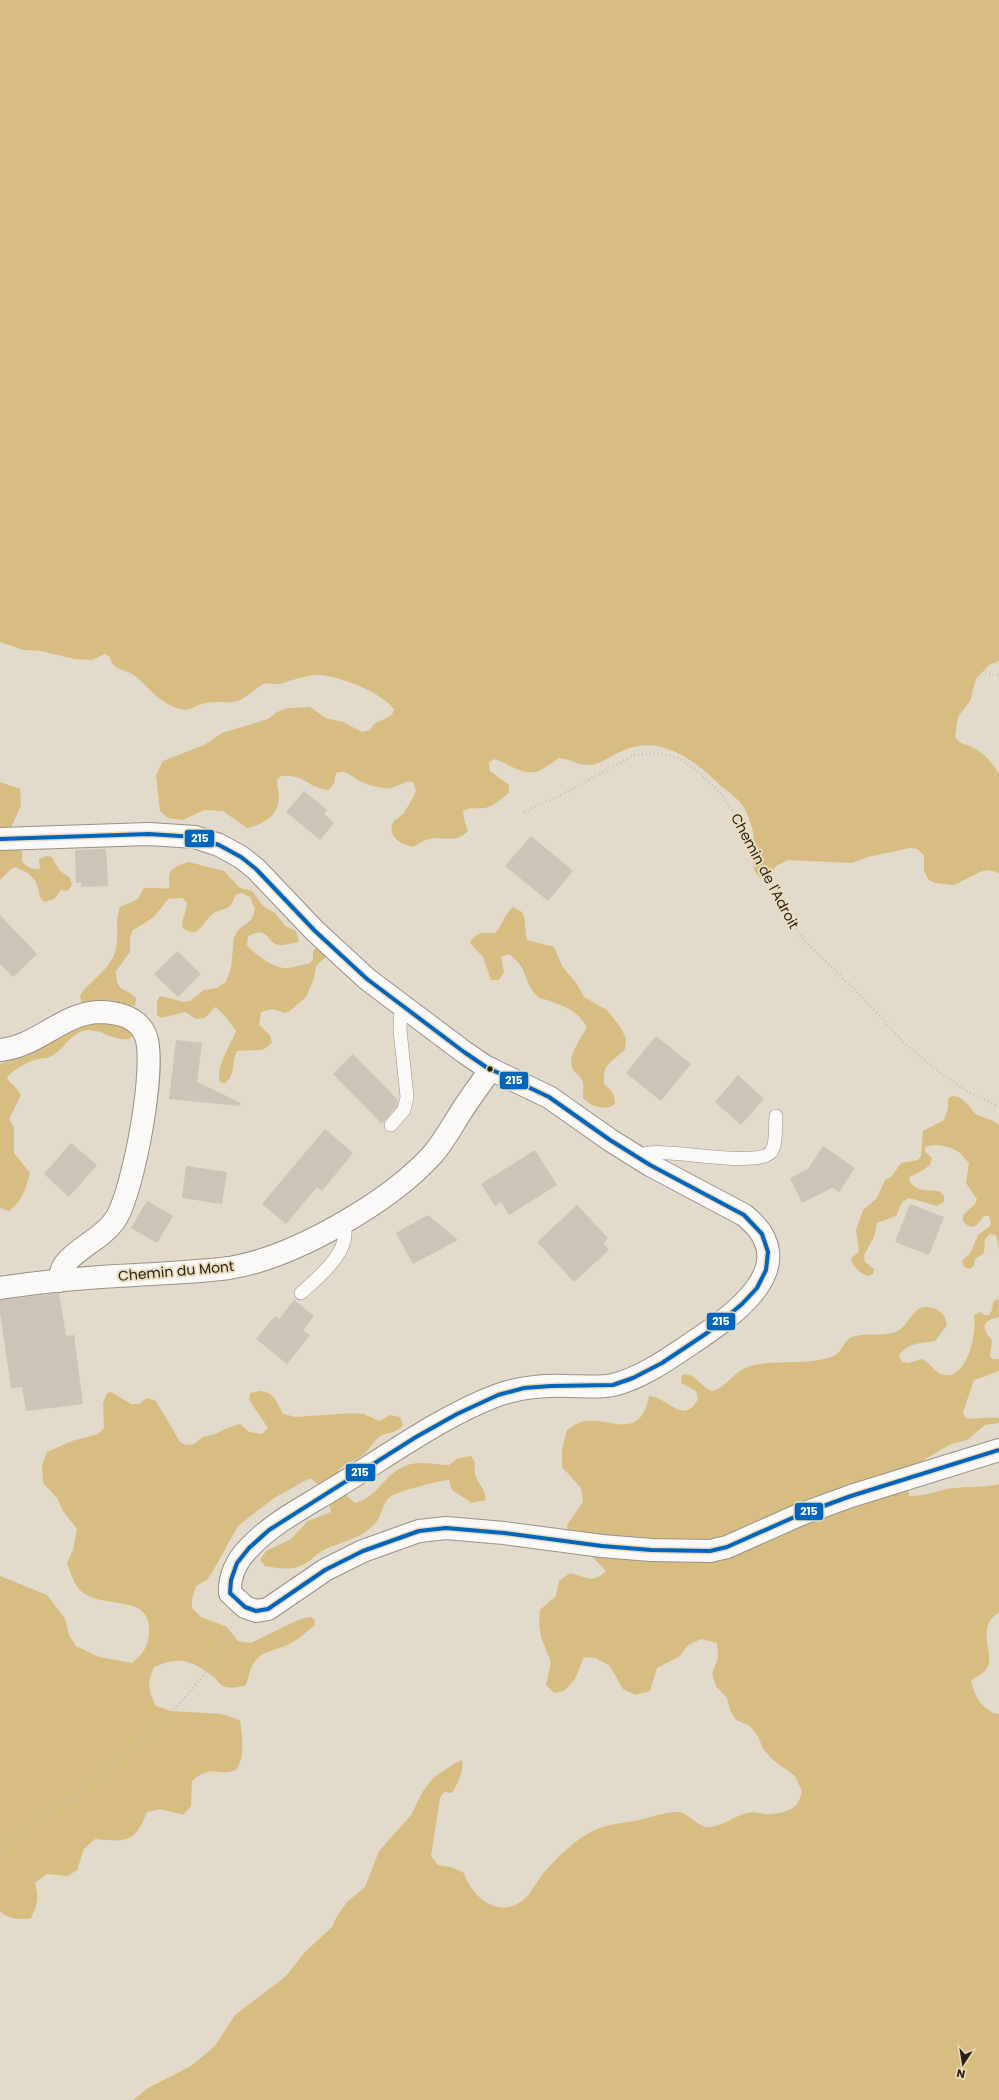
<svg xmlns="http://www.w3.org/2000/svg" width="999" height="2100" font-family="Poppins,sans-serif">
<style>
.forest{fill:#d8bd82}
.building{fill:#cbc4b7}
.lines{fill:none;stroke-linecap:round;stroke-linejoin:round}
.service-casing{stroke:#989286;stroke-width:14}
.minor-casing{stroke:#989286;stroke-width:24}
.tertiary-casing{stroke:#989286;stroke-width:24}
.path{stroke:#c3c0bb;stroke-width:2.5;stroke-dasharray:1 3;stroke-linecap:butt}
.service{stroke:#fbf9f7;stroke-width:13}
.minor{stroke:#fbf9f7;stroke-width:22}
.tertiary{stroke:#fbf9f7;stroke-width:22}
.bus-1-casing{stroke:#ecddbf;stroke-width:7}
.bus-1{stroke:#0065bd;stroke-width:4}
.bus-dot{fill:#282217;stroke:#ecddbf;stroke-width:1.5}
.labels{text-anchor:middle;stroke-width:4;stroke-linejoin:round;paint-order:stroke}
.street-label{font-size:14px;fill:#282217;stroke:#ecddbf}
.line-badge{stroke:#ecddbf;stroke-width:1.5}
.badge-label{font-size:11px;text-anchor:middle;font-weight:bold;fill:#fff}
</style>
<rect width="100%" height="100%" fill="#e2daca"/>
<g class="forest">
<path d="M0,0H999V661L989,665L976,679L970,701L958,717L955,737C960,745 968,744 976,749C986,755 993,764 999,774V873L989,870L982,871L954,885L935,883L929,880L924,871V855L917,849L910,848L868,857L851,863L788,860L776,866L767,880C745,877 756,845 753,832C751,825 748,815 745,809C740,800 728,792 721,786C696,762 664,735 627,749C617,752 601,764 591,765C580,766 570,759 559,758C529,781 527,773 495,759L489,762L490,771L509,785V793C502,798 494,806 485,808C477,809 470,807 463,811L464,819L468,831C454,845 445,835 430,839C424,840 418,844 413,847C401,845 385,835 394,821C397,818 401,816 404,813C408,806 413,798 416,791L413,782C401,780 394,791 383,788C377,787 368,785 362,782C353,778 347,769 336,773L334,783L329,790C309,789 306,774 281,776L277,780C277,786 279,793 279,799C278,816 262,825 247,828L223,811L204,810L183,820L168,818L160,811L156,775L163,761L204,745L222,733L268,719L277,712L288,708L310,707L326,718L343,722L362,732L370,730L374,724L392,715L394,709C381,692 336,674 315,675C303,676 291,681 279,684C275,684 269,683 264,684C253,689 246,700 233,702C224,703 215,701 206,703C196,704 191,712 180,709C160,704 150,688 135,676C126,668 113,672 110,657L105,654L92,660L75,659L41,651L23,650L0,642Z"/>
<path d="M0,782L20,789L21,805L10,830L22,853V862C28,867 32,870 40,869L39,859L47,856L52,857L59,870L70,878L72,886L67,891L61,890L54,899L44,902C38,896 40,893 37,885C34,875 23,870 15,867L11,869L0,880Z"/>
<path d="M189,862L224,871L240,888L252,891L263,906L275,913L285,926L296,931L299,941C295,943 283,946 278,945C265,941 269,926 248,936L247,945C253,953 274,968 284,968C291,969 300,964 309,964L313,960V951L317,947L327,956L316,966L314,978L306,997L290,1011L285,1013L272,1009L261,1012L259,1025L270,1035L272,1042C264,1054 251,1049 237,1051C231,1062 236,1075 225,1083L220,1082C215,1067 231,1045 236,1031C232,1025 221,1010 215,1007L205,1018L196,1019L185,1012L161,1018L157,1015V1001L160,996L184,1002L190,1001L204,990L217,988L226,982L231,968L234,937L237,931L251,920L253,916L255,909L250,897L242,893L237,894C233,898 233,904 229,907C224,910 218,910 214,913C202,921 199,942 182,927C182,918 187,911 187,902L182,898L168,899L154,917L132,931L130,938V952L116,971C116,994 126,987 136,998L135,1006L121,1004L134,1032L130,1039C115,1042 103,1030 89,1030C70,1031 65,1050 50,1057C46,1059 42,1058 38,1059C29,1061 12,1070 7,1078C11,1085 18,1088 21,1095L9,1119L14,1128V1153L30,1173C26,1189 22,1201 9,1211L0,1208V1064L32,1052L68,1028L83,1007L80,997L82,992C96,976 116,965 117,942C118,928 115,921 120,907L138,899L143,889C152,886 160,890 169,888C170,884 169,882 169,878C169,867 180,865 189,862Z"/>
<path d="M513,907L522,912C527,922 524,929 527,940L554,947L562,966L577,984L584,997L607,1010L621,1028L626,1039L625,1049C613,1062 602,1063 604,1084C611,1090 615,1094 615,1104C605,1112 591,1106 583,1098C583,1091 585,1082 580,1077C577,1073 573,1072 572,1067C568,1055 582,1037 587,1027C577,1010 564,1006 547,1000C543,999 538,998 536,995C523,981 529,969 509,954L501,957L504,972L499,980H491L483,957L470,943C476,931 482,933 495,933C503,925 504,914 513,907Z"/>
<path d="M952,1096C967,1097 968,1109 979,1116C986,1119 995,1119 999,1126V1250L996,1235L990,1234L985,1239L984,1253L975,1259L974,1266L970,1269L964,1267L962,1261L971,1252L978,1235L990,1226L991,1222L989,1216H984L976,1226L971,1227C965,1224 962,1222 963,1215L975,1204L977,1199L966,1183L969,1163C965,1159 961,1153 957,1151C950,1146 933,1143 925,1147V1152L932,1158L930,1165L923,1170L910,1177L909,1180C916,1192 926,1190 939,1191L944,1196V1202L937,1206L909,1198L902,1202L896,1216L877,1223L874,1237L864,1255L865,1262L874,1269L873,1274L868,1276C861,1274 853,1267 851,1259L859,1251L856,1230L863,1210L877,1198L885,1180L892,1176L901,1163L918,1160L921,1156L923,1131L944,1120L948,1109V1099Z"/>
<path d="M997,1299L999,1300V1317C981,1321 981,1328 992,1340L990,1356L993,1359H999V1371L974,1380L963,1412L965,1418C976,1420 987,1416 999,1418V1423L985,1425L967,1440L951,1444L915,1465L907,1467L909,1496C926,1497 939,1489 955,1488C970,1486 984,1488 999,1484V1612C972,1631 999,1655 985,1671C981,1675 976,1677 971,1680C973,1693 983,1713 999,1714V2100H133L148,2088L191,2066L215,2046L235,2015L286,1976L305,1952L332,1927L337,1916L347,1902L365,1887L379,1851L411,1815L423,1791L434,1777L455,1763L462,1760C464,1771 458,1783 452,1793L444,1792L440,1798L431,1856L438,1865L451,1867L464,1873C471,1896 498,1919 522,1901C531,1894 535,1884 542,1875C557,1857 580,1834 603,1827C615,1823 627,1823 639,1820C652,1817 664,1812 678,1812C690,1813 697,1828 710,1827C722,1826 735,1816 747,1813C752,1811 759,1813 765,1814C774,1815 789,1812 796,1805C799,1802 801,1795 802,1791L795,1776L773,1760L763,1749L758,1736L750,1726L736,1720L730,1710L727,1698L716,1686L712,1674L718,1658L717,1643L701,1639L688,1645L680,1656L657,1668L650,1691L635,1695L623,1689L610,1666L596,1658L584,1657L575,1679L564,1691L554,1693L546,1685L551,1662L541,1637L539,1624L540,1610L556,1596L559,1581L570,1573C586,1576 592,1585 606,1571L568,1532L567,1525L583,1502L581,1488L562,1467V1450L567,1430C571,1428 576,1423 581,1422C607,1415 640,1444 649,1396C667,1396 684,1427 698,1399L696,1391L681,1383L682,1375C695,1370 700,1388 713,1391C728,1386 734,1371 750,1366C776,1359 806,1366 831,1357C842,1354 842,1343 850,1338C861,1332 881,1337 895,1332C908,1328 911,1309 924,1307C936,1306 946,1313 947,1325L935,1341C921,1343 906,1343 899,1356L902,1362L908,1363L922,1359C931,1363 934,1373 944,1375C968,1380 977,1331 974,1315L981,1312L984,1315H989L992,1310L993,1302Z"/>
<path d="M260,1391C274,1392 277,1402 283,1414L296,1417L352,1413L364,1414L379,1421L390,1415L400,1417L403,1425C394,1435 389,1431 379,1437C373,1442 370,1449 364,1454C356,1461 346,1463 338,1470L347,1496L355,1503C377,1498 384,1474 405,1466C419,1460 434,1465 449,1465L458,1458L471,1456L475,1462C472,1483 484,1482 486,1500L472,1503L452,1490L449,1480C437,1481 399,1491 390,1497C383,1502 382,1514 377,1521C364,1538 344,1541 326,1549C316,1553 309,1564 298,1567C287,1570 276,1568 265,1566L260,1560L266,1551L291,1539L308,1521L331,1512L328,1493L310,1478L274,1498L238,1526L213,1571L207,1580L196,1586L192,1599V1608L201,1617L227,1627L238,1641L251,1643L300,1619L311,1617L315,1621L314,1626C306,1632 298,1640 289,1644C276,1651 260,1650 252,1666C249,1672 249,1679 245,1686C239,1687 229,1689 223,1686C220,1685 217,1680 214,1677C193,1661 179,1655 154,1667C147,1684 148,1690 156,1706L171,1711L221,1714L240,1720C242,1738 246,1755 236,1770C215,1777 213,1763 192,1781L191,1806L183,1815L160,1809L147,1812C135,1843 126,1842 95,1839L84,1849L77,1870L68,1876L47,1874L35,1883C39,1897 38,1904 31,1918C20,1920 8,1919 0,1911V1576L47,1595L65,1619L69,1635L76,1646L99,1657L132,1663C143,1654 148,1647 149,1633C153,1595 107,1608 85,1594C75,1588 71,1574 67,1563L73,1550L77,1529L63,1511L57,1498L43,1483L42,1465L47,1452L72,1441L98,1434L104,1428L103,1403L107,1393L111,1392L131,1404H139L147,1398L156,1401L180,1442L186,1445L194,1444L203,1437L215,1434L227,1428L240,1424L249,1432L262,1434L268,1428L249,1400L250,1393Z"/>
</g>
<g class="building">
<polygon points="304,791 327,810 324,814 334,823 320,840 286,812"/>
<polygon points="531,836 573,871 548,901 505,866"/>
<polygon points="106,849 108,886 81,887 81,883 76,883 75,850"/>
<polygon points="0,915 37,954 13,977 0,964"/>
<polygon points="177,951 201,974 178,997 154,974"/>
<polygon points="656,1036 691,1064 661,1101 626,1073"/>
<polygon points="176,1040 202,1043 197,1082 241,1103 240,1106 169,1099"/>
<polygon points="353,1054 398,1100 397,1106 382,1124 333,1074"/>
<polygon points="738,1075 764,1099 741,1125 715,1102"/>
<polygon points="325,1129 353,1153 322,1191 317,1187 286,1224 262,1204"/>
<polygon points="71,1143 97,1165 69,1197 44,1174"/>
<polygon points="823,1146 855,1168 839,1192 832,1188 802,1203 790,1178 808,1169"/>
<polygon points="535,1150 557,1185 509,1215 501,1202 495,1206 481,1184"/>
<polygon points="186,1166 227,1172 222,1204 182,1198"/>
<polygon points="147,1201 173,1216 157,1243 131,1228"/>
<polygon points="910,1204 944,1217 929,1255 895,1242"/>
<polygon points="577,1205 608,1238 603,1243 609,1250 574,1282 537,1242"/>
<polygon points="428,1215 458,1240 413,1264 396,1233"/>
<polygon points="59,1293 66,1336 74,1335 83,1404 26,1411 22,1387 11,1388 0,1312 0,1300"/>
<polygon points="294,1300 314,1316 303,1330 310,1335 287,1364 256,1339 275,1316 279,1319"/>
</g>
<g class="lines">
<defs>
<g id="service">
<polyline points="391,1125 404,1110 407,1097 400,1030 401,1006"/>
<path d="M637,1157C641,1156 645,1153 649,1153C672,1149 758,1168 771,1152C777,1144 775,1126 776,1116"/>
<path d="M301,1293C318,1278 356,1247 342,1222"/>
</g>
<g id="minor">
<path d="M0,1050C39,1046 61,1014 98,1012C115,1012 137,1016 145,1034C158,1062 133,1194 115,1220C102,1239 78,1247 65,1264C61,1269 60,1275 59,1281"/>
<path d="M0,1288C45,1281 90,1277 136,1275C167,1273 198,1272 229,1268C293,1258 390,1202 433,1154C445,1140 453,1124 463,1109C472,1095 482,1082 491,1069"/>
</g>
<path id="tertiary" d="M0,839L149,834L195,837L219,845L241,857L256,869L315,931L367,979L464,1052L486,1067L549,1097L610,1140L650,1165L744,1215C807,1265 733,1316 689,1345C665,1361 641,1378 613,1385C599,1388 584,1386 569,1386C546,1385 520,1387 498,1395C442,1416 389,1455 338,1486C308,1505 273,1522 249,1548C237,1560 229,1576 230,1593L245,1607L256,1611L268,1609L325,1570L363,1551L419,1531L446,1528L504,1533L602,1546L651,1550L710,1551L727,1547L799,1515L851,1496L999,1450"/>
</defs>
<use href="#service" class="service-casing"/>
<use href="#minor" class="minor-casing"/>
<use href="#tertiary" class="tertiary-casing"/>
<g class="path">
<polyline points="985,673 999,676"/>
<polyline points="524,812 567,792 634,755 659,753 679,758 701,774 722,795 745,829 763,860 782,907 802,938 870,1005 903,1042 935,1069 967,1091 999,1107"/>
<polyline points="0,1855 19,1832 72,1798 142,1741 180,1703 203,1676 231,1627"/>
</g>
<use href="#service" class="service"/>
<use href="#minor" class="minor"/>
<use href="#tertiary" class="tertiary"/>
<defs>
<polyline id="bus-1" points="0,839 149,834 195,837 219,845 241,857 256,869 315,931 367,979 464,1052 486,1067 549,1097 610,1140 650,1165 744,1215 762,1234 768,1252 766,1270 757,1288 742,1304 707,1333 662,1363 633,1378 613,1385 551,1386 524,1388 498,1395 457,1414 416,1437 269,1530 249,1548 237,1563 231,1580 230,1593 245,1607 256,1611 268,1609 325,1570 363,1551 419,1531 446,1528 504,1533 602,1546 651,1550 710,1551 727,1547 799,1515 851,1496 999,1450"/>
</defs>
<use href="#bus-1" class="bus-1-casing"/>
<use href="#bus-1" class="bus-1"/>
</g>
<circle class="bus-dot" cx="490" cy="1069" r="3.5"/>
<g class="labels">
<g class="street-label">
<text transform="translate(765 871) rotate(62)" y="5">Chemin de l'Adroit</text>
<text transform="translate(176 1271) rotate(-5)" y="5">Chemin du Mont</text>
</g>
</g>
<g class="line-badge">
<rect x="184" y="829" width="31" height="19" rx="4" fill="#0065bd"/>
<rect x="499" y="1071" width="30" height="19" rx="4" fill="#0065bd"/>
<rect x="706" y="1312" width="30" height="19" rx="4" fill="#0065bd"/>
<rect x="345" y="1463" width="31" height="19" rx="4" fill="#0065bd"/>
<rect x="794" y="1502" width="30" height="19" rx="4" fill="#0065bd"/>
</g>
<g class="badge-label">
<text x="200" y="842">215</text>
<text x="514" y="1084">215</text>
<text x="721" y="1325">215</text>
<text x="360" y="1476">215</text>
<text x="809" y="1515">215</text>
</g>
<g transform="translate(963 2064) rotate(192)" stroke="#ecddbf" stroke-width="3" paint-order="stroke">
<path d="M0-3L7 15L0 10L-7 15Z" fill="#282217"/>
<text y="-6" font-size="11" font-weight="bold" text-anchor="middle" fill="#282217">N</text>
</g>
</svg>
